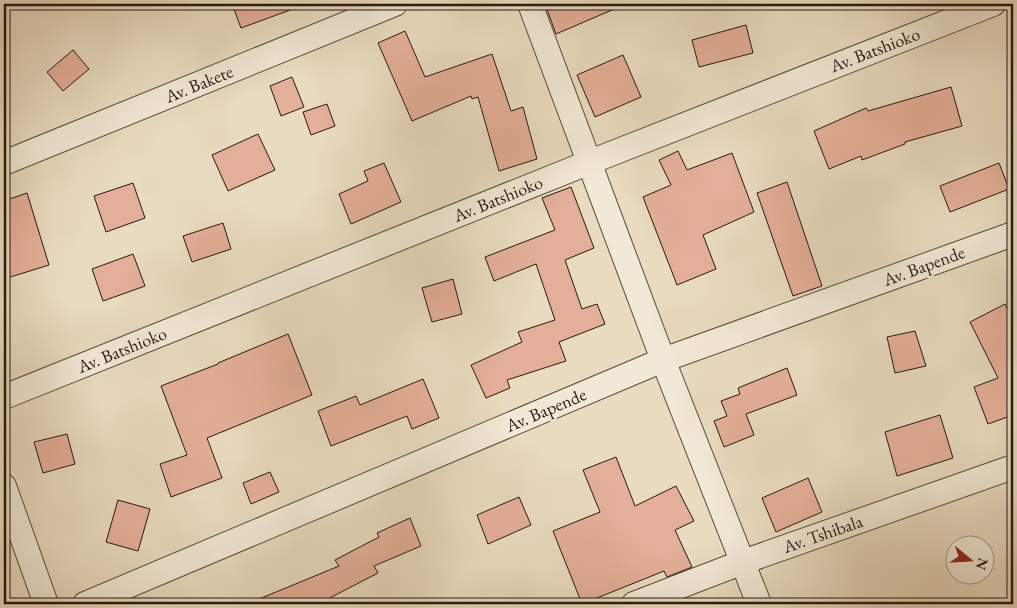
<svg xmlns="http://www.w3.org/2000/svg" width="1017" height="608" font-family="'EB Garamond',serif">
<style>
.building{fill:#e4af98;stroke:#261914}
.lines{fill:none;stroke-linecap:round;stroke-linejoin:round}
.minor-casing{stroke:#574a3f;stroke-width:26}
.minor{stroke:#f1e8d5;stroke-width:24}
.labels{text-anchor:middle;stroke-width:4;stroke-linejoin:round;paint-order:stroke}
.street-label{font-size:18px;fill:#261914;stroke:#f1e8d5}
</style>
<rect width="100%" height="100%" fill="#e9dbbf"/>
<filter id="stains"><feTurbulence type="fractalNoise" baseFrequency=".004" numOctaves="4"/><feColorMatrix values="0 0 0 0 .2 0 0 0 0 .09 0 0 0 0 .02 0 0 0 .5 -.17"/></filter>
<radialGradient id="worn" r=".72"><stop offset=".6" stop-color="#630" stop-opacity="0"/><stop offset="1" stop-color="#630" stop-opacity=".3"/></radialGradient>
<g class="building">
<polygon points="232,4 301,4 301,6 241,28"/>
<polygon points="545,4 626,4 556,34"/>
<polygon points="746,25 753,53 699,67 692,40"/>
<polygon points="405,31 425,77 492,54 511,111 523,107 537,159 499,171 478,97 472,99 471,96 412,121 378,43"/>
<polygon points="73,50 89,69 63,91 47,72"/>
<polygon points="623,55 641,97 595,117 577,75"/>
<polygon points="292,77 304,107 281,116 270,86"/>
<polygon points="951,87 962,126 905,142 905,144 862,160 861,156 829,169 814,131 866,108 868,111"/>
<polygon points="327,104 335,126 311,135 303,112"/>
<polygon points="258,134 275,170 228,191 212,155"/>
<polygon points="678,151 687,170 732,153 754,212 703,235 716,269 677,285 643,197 671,185 659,160"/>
<polygon points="384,163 401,202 351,224 339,194 368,181 364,171"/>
<polygon points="999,163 1009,189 950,212 940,186"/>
<polygon points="787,182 822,286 793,296 757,193"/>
<polygon points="133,183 145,218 106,232 94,196"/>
<polygon points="571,187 594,248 565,260 582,309 597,304 605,324 559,342 566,361 507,380 510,388 486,398 471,365 522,342 518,332 555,320 536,264 494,281 485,257 555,230 542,198"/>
<polygon points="27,193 49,265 4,279 4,201"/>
<polygon points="223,223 231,249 192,262 183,236"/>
<polygon points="133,254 145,286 103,301 92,269"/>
<polygon points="453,279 462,314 432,322 422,288"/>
<polygon points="1005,304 1013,321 1013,415 988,424 974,387 998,378 970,322"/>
<polygon points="915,331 926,366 895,373 887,337"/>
<polygon points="288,334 312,395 207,438 222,478 171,497 160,464 187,455 161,386 218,364 218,363"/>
<polygon points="787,368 797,395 746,414 754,435 724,447 714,421 727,416 721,401 740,394 738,388"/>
<polygon points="423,379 439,418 412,429 407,416 331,446 318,411 356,396 360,405"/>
<polygon points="940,415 953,458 897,476 885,432"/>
<polygon points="67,434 75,464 43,473 34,442"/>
<polygon points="616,457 635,506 676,486 694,521 675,530 692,567 667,577 664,571 582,604 553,531 600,512 583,470"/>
<polygon points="270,472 279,492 251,504 243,483"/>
<polygon points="808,478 822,512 776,532 762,498"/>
<polygon points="519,497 531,525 488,544 477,515"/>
<polygon points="118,500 150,509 138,551 106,542"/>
<polygon points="410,518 421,546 374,566 378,573 318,604 247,604 339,566 335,560 379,537 377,533"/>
</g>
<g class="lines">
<defs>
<g id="minor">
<polyline points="530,4 663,360 759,604"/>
<polyline points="4,163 395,4"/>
<polyline points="4,397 590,162 993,4"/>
<polyline points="4,486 46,604"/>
<polyline points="85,604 663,360 1013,234"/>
<polyline points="634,604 743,562 1013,467"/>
</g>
</defs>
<use href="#minor" class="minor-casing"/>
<use href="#minor" class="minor"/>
</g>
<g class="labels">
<g class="street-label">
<text transform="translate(875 50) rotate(-21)" y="6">Av. Batshioko</text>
<text transform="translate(199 84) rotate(-22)" y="6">Av. Bakete</text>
<text transform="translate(498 199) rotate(-22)" y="6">Av. Batshioko</text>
<text transform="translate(924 266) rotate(-20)" y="6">Av. Bapende</text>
<text transform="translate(122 350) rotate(-22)" y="6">Av. Batshioko</text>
<text transform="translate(546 410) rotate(-23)" y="6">Av. Bapende</text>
<text transform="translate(823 534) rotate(-19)" y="6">Av. Tshibala</text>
</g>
</g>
<rect width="1017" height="608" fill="none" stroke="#e9dbbf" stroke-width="20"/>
<rect x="5" y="5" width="1007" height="598" fill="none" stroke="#261914" stroke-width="2.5"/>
<rect x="10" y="10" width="997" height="588" fill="none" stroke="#261914"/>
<g transform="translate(970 560) rotate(108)"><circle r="24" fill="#f1e8d5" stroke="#a09588"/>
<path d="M0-4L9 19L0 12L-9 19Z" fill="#8f2418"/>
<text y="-8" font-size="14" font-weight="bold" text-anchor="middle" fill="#261914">N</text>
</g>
<rect width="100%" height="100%" filter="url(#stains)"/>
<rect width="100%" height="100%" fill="url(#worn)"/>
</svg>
